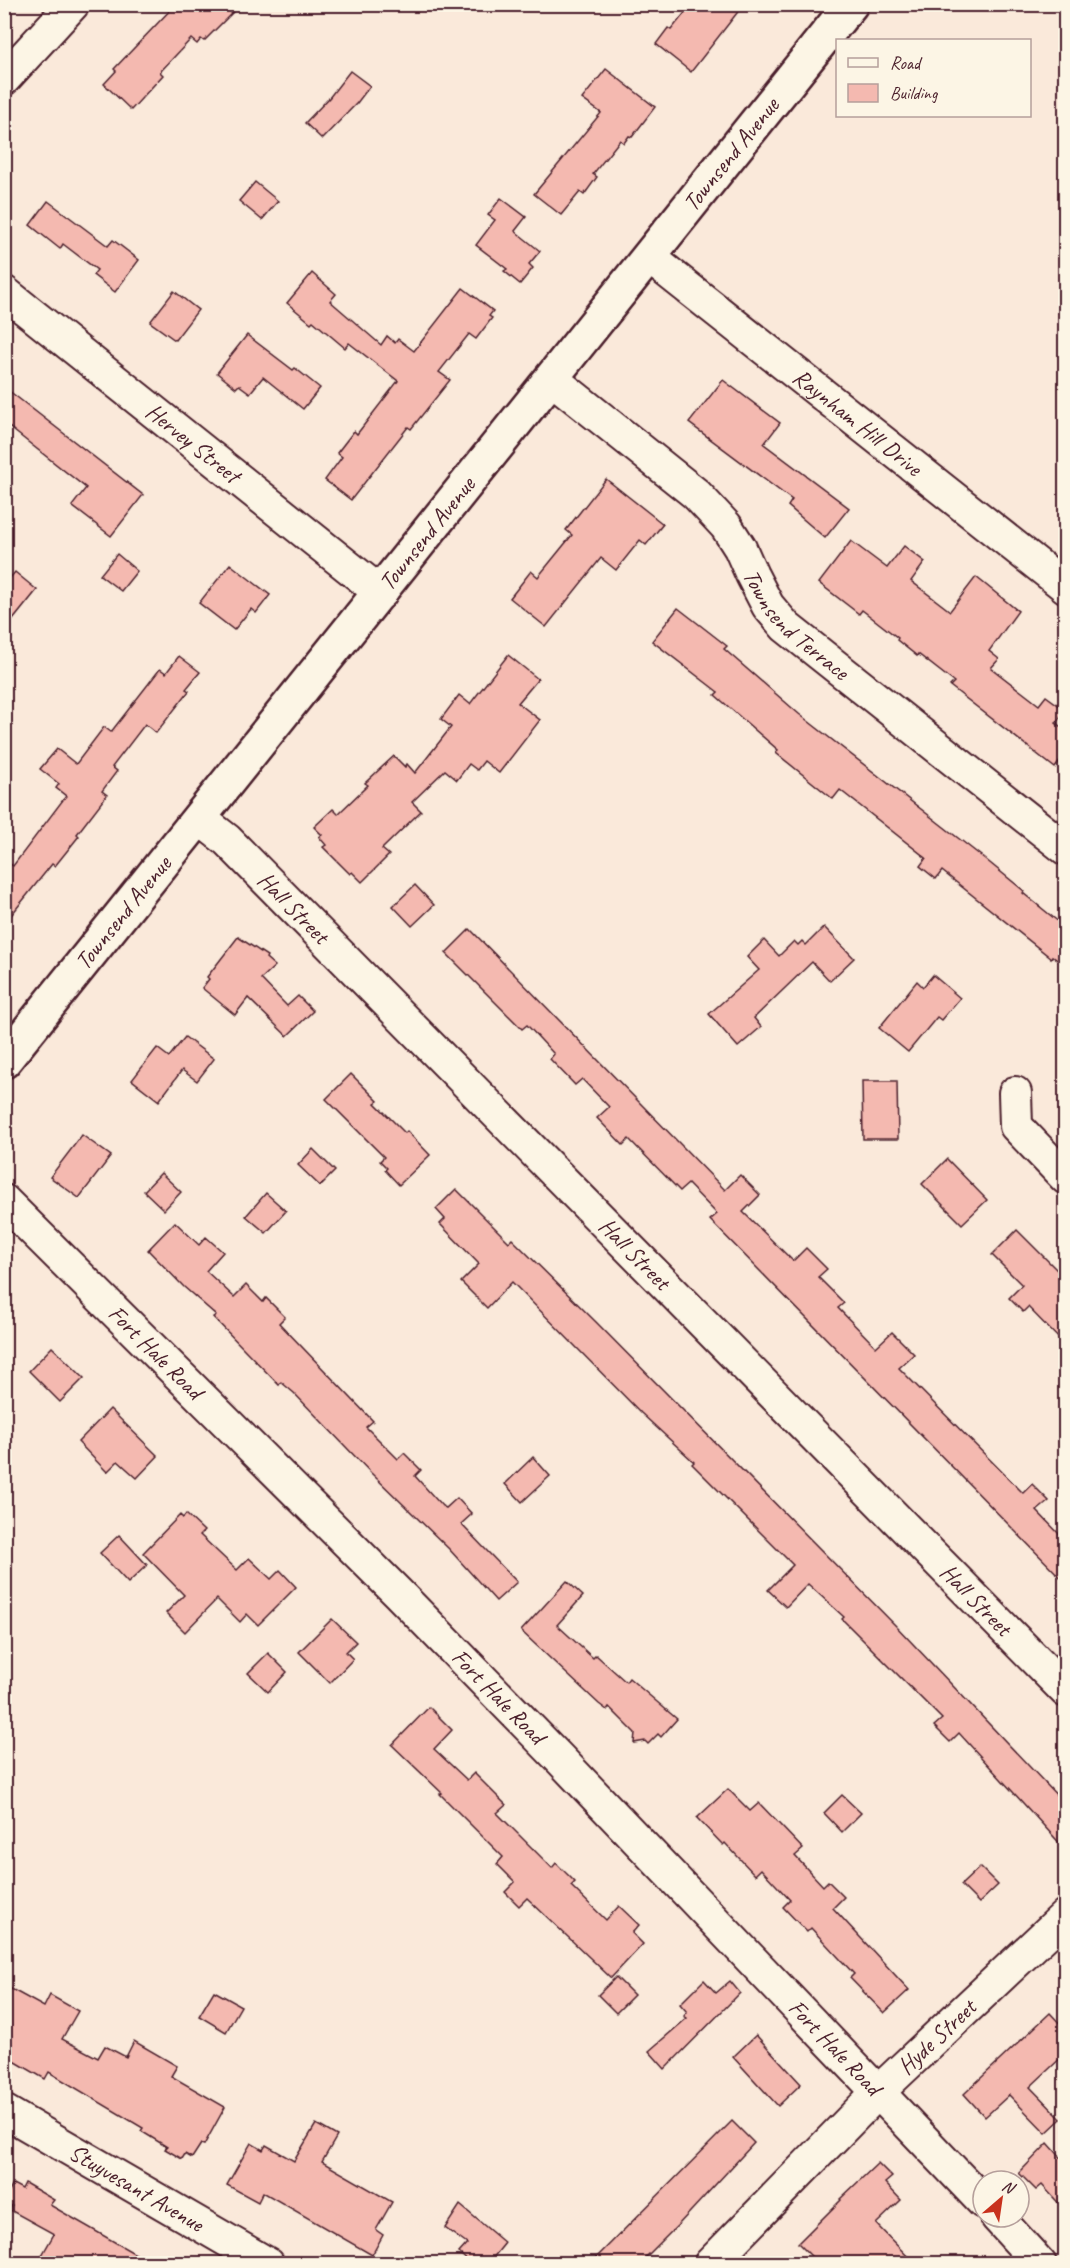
<svg xmlns="http://www.w3.org/2000/svg" width="1070" height="2268" font-family="Caveat,sans-serif">
<style>
.building{fill:#f4b9b0;stroke:#4a1f2b;stroke-width:1.5}
.lines{fill:none;stroke-linecap:round;stroke-linejoin:round}
.minor-casing{stroke:#4a1f2b;stroke-width:36}
.major-casing{stroke:#4a1f2b;stroke-width:38}
.minor{stroke:#fcf5e5;stroke-width:32}
.major{stroke:#fcf5e5;stroke-width:33}
.labels{text-anchor:middle;stroke-width:5;stroke-linejoin:round;paint-order:stroke}
.street-label{font-size:24px;fill:#4a1f2b;stroke:#fcf5e5}
</style>
<rect width="100%" height="100%" fill="#fae9da"/>
<filter id="ink" filterUnits="userSpaceOnUse"><feTurbulence type="fractalNoise" baseFrequency=".0167" numOctaves="2"/><feDisplacementMap in="SourceGraphic" scale="12" xChannelSelector="R" yChannelSelector="G"/><feConvolveMatrix kernelMatrix="1 2 1 2 8 2 1 2 1" color-interpolation-filters="sRGB"/></filter>
<g filter="url(#ink)">
<g class="building">
<polygon points="176,4 241,4 204,41 201,39 197,44 191,39 160,72 163,75 131,110 104,84 116,71 114,69"/>
<polygon points="692,4 744,4 691,72 656,44 668,28 671,30"/>
<polygon points="606,69 655,107 632,137 629,136 624,143 620,140 593,174 597,177 584,195 580,192 561,215 534,194 601,113 582,99"/>
<polygon points="350,71 370,86 357,103 322,139 305,123 329,98"/>
<polygon points="255,182 278,201 262,220 239,201"/>
<polygon points="501,198 526,217 515,231 540,251 529,264 533,268 520,284 504,271 507,269 476,245 495,220 488,215"/>
<polygon points="48,201 108,246 113,240 139,260 115,292 93,275 97,270 63,244 60,249 30,225"/>
<polygon points="312,273 336,294 330,301 381,345 387,336 395,343 398,339 414,351 463,288 493,311 489,316 492,318 476,339 469,334 439,372 450,380 411,429 408,427 351,500 325,480 342,457 337,453 354,431 357,434 398,381 349,343 345,348 313,321 311,323 287,303"/>
<polygon points="174,291 198,310 175,340 150,322"/>
<polygon points="247,335 293,370 295,368 320,388 303,409 263,377 250,393 239,385 236,388 217,373"/>
<polygon points="723,380 780,423 764,444 849,508 825,538 788,506 792,500 689,423"/>
<polygon points="4,387 143,495 111,536 72,506 86,488 4,423"/>
<polygon points="606,479 663,524 646,545 640,540 616,570 601,558 546,627 510,598 531,571 538,577 572,535 566,530"/>
<polygon points="851,541 887,568 904,546 925,562 911,581 950,611 976,577 1018,611 989,651 999,659 991,668 1039,705 1046,696 1065,710 1056,723 1065,730 1065,754 1055,768 950,686 954,682 918,654 917,656 897,640 898,638 862,610 859,614 819,583"/>
<polygon points="117,554 137,571 121,591 100,575"/>
<polygon points="230,564 270,595 256,613 251,609 234,630 199,603"/>
<polygon points="15,572 37,590 4,631 4,585"/>
<polygon points="678,608 727,646 724,649 799,714 985,859 1024,891 1023,893 1065,927 1065,966 1052,956 1051,958 942,871 936,879 920,866 926,858 840,790 833,799 776,753 778,750 715,695 718,692 652,641"/>
<polygon points="508,655 538,679 518,703 540,720 499,773 484,761 477,770 469,764 457,780 445,770 412,802 421,811 382,849 389,855 362,882 352,872 350,874 323,847 326,845 319,837 322,835 314,827 333,809 338,814 368,785 365,783 394,756 405,767 407,764 415,773 451,727 441,719 459,695 470,704"/>
<polygon points="179,656 200,672 186,689 189,691 156,733 145,724 112,767 117,771 102,791 107,795 77,834 79,836 55,866 52,864 4,924 4,859 13,866 66,796 56,788 59,784 40,769 57,749 76,764 104,727 111,732 160,669 166,673"/>
<polygon points="415,885 434,905 412,926 393,906"/>
<polygon points="824,927 854,958 830,981 812,962 754,1018 761,1027 738,1047 709,1014 759,970 747,957 764,940 779,956 794,941 798,945 802,941 806,945"/>
<polygon points="470,929 725,1190 740,1175 760,1195 743,1212 793,1261 806,1248 827,1269 818,1277 844,1303 838,1308 876,1347 892,1332 914,1354 899,1368 1023,1493 1032,1484 1049,1501 1037,1511 1065,1540 1065,1582 710,1220 717,1214 688,1184 680,1191 629,1139 623,1145 597,1118 609,1107 582,1079 575,1085 550,1059 554,1054 527,1025 522,1029 446,953"/>
<polygon points="238,937 267,956 266,958 275,966 261,979 287,1006 298,996 313,1011 287,1036 248,998 235,1015 202,988 209,979 207,977"/>
<polygon points="933,975 960,998 941,1020 937,1017 908,1052 879,1028 917,981 923,987"/>
<polygon points="185,1037 214,1059 197,1081 182,1070 159,1101 132,1080 157,1048 169,1057"/>
<polygon points="351,1074 378,1101 375,1103 405,1133 407,1131 430,1155 399,1185 385,1170 387,1168 380,1161 384,1157 326,1099"/>
<polygon points="862,1081 897,1081 898,1139 863,1139"/>
<polygon points="82,1135 111,1156 79,1198 50,1177"/>
<polygon points="313,1149 335,1171 320,1186 298,1165"/>
<polygon points="947,1159 987,1200 962,1224 922,1184"/>
<polygon points="161,1173 181,1192 164,1210 144,1191"/>
<polygon points="456,1189 509,1242 512,1239 596,1322 895,1625 1065,1804 1065,1849 959,1733 950,1742 934,1726 942,1719 842,1619 844,1617 808,1584 786,1607 768,1590 793,1565 692,1464 694,1462 641,1413 512,1282 487,1308 461,1282 479,1264 440,1224 445,1219 436,1209"/>
<polygon points="266,1193 286,1211 266,1233 246,1216"/>
<polygon points="175,1222 199,1245 206,1237 223,1252 206,1271 234,1297 246,1285 263,1302 266,1298 285,1317 279,1323 373,1421 366,1427 398,1459 404,1453 421,1470 415,1476 442,1506 446,1508 457,1498 472,1514 461,1524 517,1582 496,1601 449,1549 371,1473 294,1393 281,1382 279,1385 213,1317 216,1315 184,1287 148,1250"/>
<polygon points="1017,1230 1065,1278 1065,1345 1028,1307 1023,1312 1009,1298 1022,1285 992,1255"/>
<polygon points="52,1347 84,1378 60,1402 29,1371"/>
<polygon points="110,1409 158,1456 137,1478 118,1461 107,1472 78,1442"/>
<polygon points="533,1457 550,1476 522,1502 505,1484"/>
<polygon points="186,1514 204,1531 200,1535 237,1570 249,1558 271,1579 280,1570 296,1587 258,1625 247,1614 240,1622 217,1599 185,1632 166,1613 184,1595 143,1553 180,1515 183,1518"/>
<polygon points="119,1535 147,1565 128,1583 100,1553"/>
<polygon points="567,1581 583,1596 557,1625 593,1658 596,1655 626,1682 629,1678 677,1719 661,1737 658,1734 648,1744 645,1741 634,1743 635,1733 609,1707 607,1710 599,1704 521,1631"/>
<polygon points="332,1619 356,1642 346,1652 353,1659 330,1683 299,1652"/>
<polygon points="268,1653 287,1672 268,1692 248,1673"/>
<polygon points="429,1707 452,1730 434,1749 467,1780 474,1773 506,1805 497,1813 552,1868 556,1863 575,1882 571,1886 606,1920 619,1906 639,1925 632,1933 643,1944 611,1978 527,1898 519,1906 505,1892 515,1882 497,1864 503,1857 440,1794 442,1793 392,1745"/>
<polygon points="728,1789 750,1811 759,1803 803,1849 795,1856 823,1886 828,1881 844,1897 833,1908 909,1990 884,2013 850,1978 854,1974 811,1928 807,1932 783,1907 790,1900 761,1869 755,1875 725,1843 723,1845 697,1818"/>
<polygon points="842,1795 861,1813 842,1832 824,1813"/>
<polygon points="980,1867 998,1885 979,1903 961,1885"/>
<polygon points="616,1977 634,1995 616,2013 598,1995"/>
<polygon points="704,1980 716,1993 730,1981 740,1993 665,2069 649,2051 687,2018 684,2016 687,2012 680,2004"/>
<polygon points="4,1985 44,2007 50,1995 78,2011 62,2039 98,2058 105,2046 126,2057 134,2041 177,2066 171,2076 225,2107 204,2145 201,2144 192,2158 185,2154 182,2159 165,2149 167,2147 141,2131 143,2128 49,2072 45,2079 4,2055"/>
<polygon points="214,1991 241,2006 226,2032 199,2016"/>
<polygon points="1050,2013 1065,2029 1065,2054 1030,2087 1061,2119 1046,2133 1009,2095 985,2117 964,2094"/>
<polygon points="756,2035 801,2084 778,2106 733,2057"/>
<polygon points="732,2121 754,2143 678,2225 639,2264 590,2264"/>
<polygon points="316,2124 337,2136 322,2162 392,2202 376,2230 383,2235 372,2255 263,2192 258,2202 227,2185 251,2143 263,2150 266,2145 294,2161"/>
<polygon points="1048,2143 1065,2162 1065,2210 1042,2185 1036,2190 1019,2173"/>
<polygon points="878,2163 892,2177 885,2183 901,2200 876,2224 915,2264 819,2264 798,2243 841,2200 840,2199"/>
<polygon points="25,2183 54,2200 50,2205 153,2264 37,2264 54,2234 10,2210 12,2206 4,2202 13,2184 22,2189"/>
<polygon points="460,2205 505,2243 488,2264 471,2264 459,2253 467,2244 445,2228"/>
</g>
<g class="lines">
<defs>
<g id="minor">
<polyline points="4,79 73,4"/>
<path id="s1" d="M649,257L1066,587"/>
<path id="s2" d="M4,292L381,593"/>
<path id="s3" d="M552,379L696,494L726,526L740,548L752,575L768,606L786,627L1066,849"/>
<path id="s4" d="M200,819L227,840L1066,1691"/>
<polyline points="1015,1093 1016,1126 1066,1178"/>
<path id="s5" d="M4,1201L398,1593L558,1757L983,2202"/>
<path id="s6" d="M4,2111L268,2264"/>
<polyline points="997,2217 1040,2264"/>
<path id="s7" d="M710,2264L879,2091L1066,1915"/>
</g>
<g id="major">
<path id="s8" d="M4,1061L851,4"/>
</g>
</defs>
<use href="#minor" class="minor-casing"/>
<use href="#major" class="major-casing"/>
<use href="#minor" class="minor"/>
<use href="#major" class="major"/>
</g>
</g>
<g class="labels">
<g class="street-label">
<text dy="8" stroke="none"><textPath href="#s8" startOffset="1162">Townsend Avenue</textPath></text>
<text dy="8" stroke="none"><textPath href="#s1" startOffset="266">Raynham Hill Drive</textPath></text>
<text dy="8" stroke="none"><textPath href="#s2" startOffset="242">Hervey Street</textPath></text>
<text dy="8" stroke="none"><textPath href="#s8" startOffset="676">Townsend Avenue</textPath></text>
<text dy="8" stroke="none"><textPath href="#s3" startOffset="351">Townsend Terrace</textPath></text>
<text dy="8" stroke="none"><textPath href="#s4" startOffset="129">Hall Street</textPath></text>
<text dy="8" stroke="none"><textPath href="#s8" startOffset="190">Townsend Avenue</textPath></text>
<text dy="8" stroke="none"><textPath href="#s4" startOffset="615">Hall Street</textPath></text>
<text dy="8" stroke="none"><textPath href="#s5" startOffset="214">Fort Hale Road</textPath></text>
<text dy="8" stroke="none"><textPath href="#s4" startOffset="1101">Hall Street</textPath></text>
<text dy="8" stroke="none"><textPath href="#s5" startOffset="700">Fort Hale Road</textPath></text>
<text dy="8" stroke="none"><textPath href="#s7" startOffset="321">Hyde Street</textPath></text>
<text dy="8" stroke="none"><textPath href="#s5" startOffset="1186">Fort Hale Road</textPath></text>
<text dy="8" stroke="none"><textPath href="#s6" startOffset="153">Stuyvesant Avenue</textPath></text>
</g>
</g>
<rect width="1070" height="2268" fill="none" stroke="#fcf5e5" stroke-width="24"/>
<rect x="12" y="12" width="1046" height="2244" fill="none" stroke="#4a1f2b" stroke-width="2" filter="url(#ink)"/>
<rect x="836" y="39" width="195" height="78" fill="#fcf5e5" stroke="#b59f9b" stroke-width="1.5"/>
<rect x="848" y="58" width="30" height="9" fill="#fcf5e5" stroke="#b59f9b" stroke-width="1.5"/>
<text x="890" y="69" font-size="18" fill="#4a1f2b">Road</text>
<rect x="848" y="84" width="30" height="18" fill="#f4b9b0" stroke="#b59f9b" stroke-width="1.5"/>
<text x="890" y="99" font-size="18" fill="#4a1f2b">Building</text>
<g transform="translate(1001 2199) rotate(29)"><circle r="28" fill="#fcf5e5" stroke="#b59f9b" stroke-width="1.5"/>
<path d="M0-4.5L10 22L0 15L-10 22Z" fill="#c8321e"/>
<text y="-9" font-size="16" font-weight="bold" text-anchor="middle" fill="#4a1f2b">N</text>
</g>
</svg>
